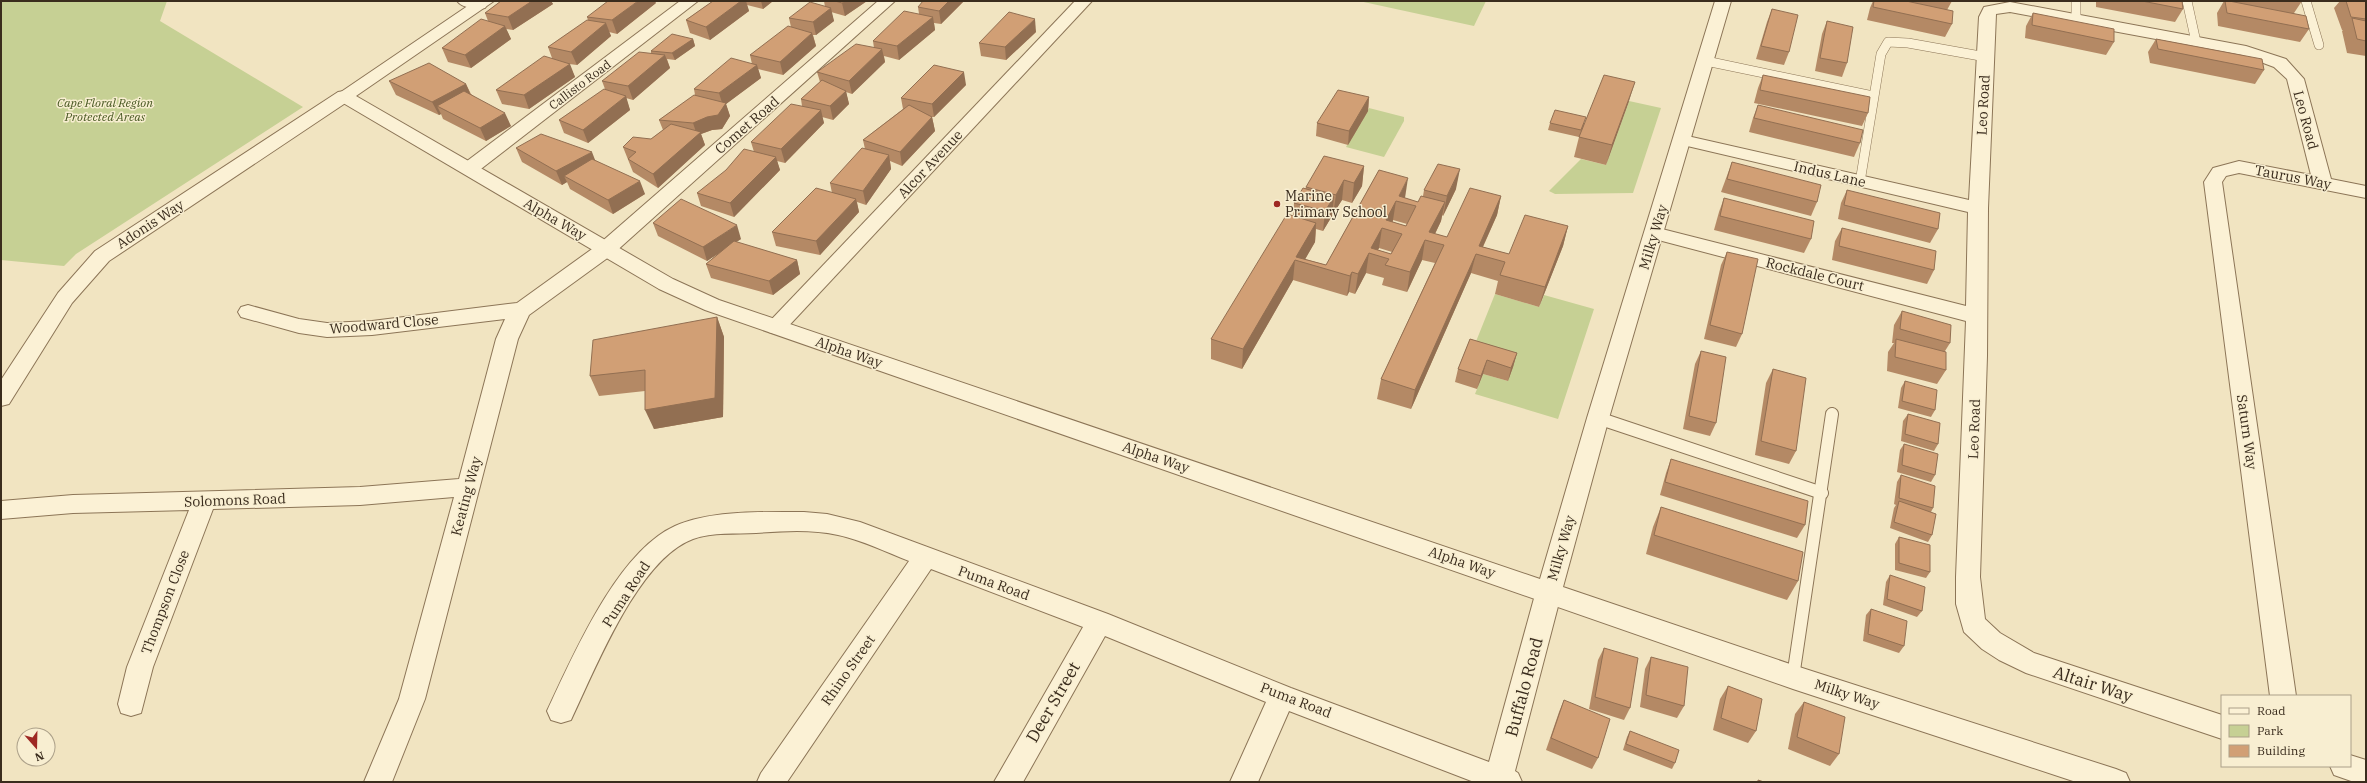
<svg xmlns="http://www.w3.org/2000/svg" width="2367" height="783" font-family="'IBM Plex Serif',serif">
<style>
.green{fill:#c6d094}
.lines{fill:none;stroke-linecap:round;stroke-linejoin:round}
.service-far1-casing{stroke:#8c7557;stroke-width:10}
.service-casing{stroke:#8c7557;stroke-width:14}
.minor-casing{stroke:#8c7557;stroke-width:2}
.tertiary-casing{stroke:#8c7557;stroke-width:2}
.service-far1{stroke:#fbf1d5;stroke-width:9}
.service{stroke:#fbf1d5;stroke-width:12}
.minor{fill:#fbf1d5;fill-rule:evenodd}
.tertiary{fill:#fbf1d5;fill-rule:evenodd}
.wall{fill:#b48965;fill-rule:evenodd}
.shaded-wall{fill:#926f52}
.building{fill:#d19f75;stroke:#926f52;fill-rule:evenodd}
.poi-dot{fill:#9e2823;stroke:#f8eed1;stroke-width:1.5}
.labels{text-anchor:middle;stroke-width:3;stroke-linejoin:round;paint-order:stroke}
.far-street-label{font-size:12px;fill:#3a2c1d;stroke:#f8eed1}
.far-park-label{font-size:12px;font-style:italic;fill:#485822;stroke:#f8eed1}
.street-label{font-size:14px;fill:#3a2c1d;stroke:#f8eed1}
.poi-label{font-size:14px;fill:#3a2c1d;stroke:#f8eed1;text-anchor:start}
.near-street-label{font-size:17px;fill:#3a2c1d;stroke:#f8eed1}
</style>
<rect width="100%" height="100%" fill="#f1e4c1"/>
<g class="green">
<polygon points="1,1 167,1 160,21 303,107 76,254 64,266 1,260"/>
<polygon points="1359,1 1486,1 1474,26"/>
<polygon points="1629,101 1661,108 1633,193 1555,194 1549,191 1581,159 1606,165"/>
<polygon points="1369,108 1404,117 1404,121 1384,157 1346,147"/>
<polygon points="1495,294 1539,307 1544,295 1594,309 1558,419 1475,394 1483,374 1508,381 1471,354"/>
</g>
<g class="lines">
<defs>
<g id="service-far1">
<polyline points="2076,1 2076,19"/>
<polyline points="2187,1 2196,42"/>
<polyline points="2306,1 2319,45"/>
<polyline points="1706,61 1873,96"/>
<polyline points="1860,182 1881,54 1888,42 1908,43 1986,57"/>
</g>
<g id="service">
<polyline points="1598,418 1822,493"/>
<polyline points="1793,677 1832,414"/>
</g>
<g id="minor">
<path d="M457,1H482L487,5L485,8C477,10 462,8 457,1Z"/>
<polygon points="680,1 698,1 477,172 470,174 463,172 461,168 463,164"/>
<polygon points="878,1 895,1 613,254 529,315 518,339 425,699 392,782 364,782 399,699 454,497 360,505 213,509 153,667 141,713 131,716 121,713 118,704 127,667 189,510 73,513 1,519 1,501 73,495 360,487 459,479 496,339 505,319 372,335 327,337 299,333 241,317 238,312 241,307 248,305 299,319 327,323 372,321 517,303 599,244"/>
<polygon points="1075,1 1092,1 783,332 776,334 769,332 766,327 769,322"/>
<polygon points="2010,2 2246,46 2286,59 2304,79 2331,179 2366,186 2366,198 2239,173 2226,176 2222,182 2296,696 2270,696 2204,182 2213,168 2239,161 2311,175 2287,79 2274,67 2242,55 2010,12 1996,14 1988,208 1987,356 1980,577 1985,619 2000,633 2034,653 2222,715 2222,739 2026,673 1999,660 1982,649 1964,632 1956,604 1956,577 1966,321 1647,237 1644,233 1647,229 1654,227 1966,306 1968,212 1683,145 1677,144 1674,140 1677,136 1683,135 1969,200 1979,17 1984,7"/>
<polygon points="344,91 350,92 353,96 350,100 109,261 72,303 9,404 1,406 1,380 58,293 95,251 338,92"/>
<path d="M804,512L827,514L860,522L1108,614L1291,688L1489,762L1536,591L1540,584L1549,581L1558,584L1562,591L1515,771L1518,773L1522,782H1474L1289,711L1258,782H1230L1266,702L1105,636L1023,782H994L1083,627L931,569L787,782H757L761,773L909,561C886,552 862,540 838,535C811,529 783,531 756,533C736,534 713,532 693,539C638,559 595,670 571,720L561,723L551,720L547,711C573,656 617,552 675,526C710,510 765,512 804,512Z"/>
<polygon points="2350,755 2366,760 2366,782 2354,782 2334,775 2330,766 2350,766"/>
</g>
<polygon id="tertiary" points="475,1 494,1 356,96 673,279 719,300 1540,579 1587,418 1715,1 1731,1 1609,418 1563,587 1793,665 2116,769 2126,773 2130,782 2076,782 1793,689 705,310 659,289 338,100 335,96"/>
</defs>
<use href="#service-far1" class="service-far1-casing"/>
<use href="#service" class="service-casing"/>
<use href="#minor" class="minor-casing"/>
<use href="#tertiary" class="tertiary-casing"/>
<use href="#service-far1" class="service-far1"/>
<use href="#service" class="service"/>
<use href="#minor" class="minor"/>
<use href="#tertiary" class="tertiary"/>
</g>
<g class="wall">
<polygon points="501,1 551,1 553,4 513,30 506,29 511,39 471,68 448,62 442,48 488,21 485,13"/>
<polygon points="713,1 773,1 763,9 747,5 749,11 710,40 690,33 686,20"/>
<polygon points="824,1 867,1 845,16 831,12 834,21 816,35 813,35 816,46 783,75 758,69 761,78 726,104 730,116 722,129 712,130 701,134 705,145 658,188 633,172 623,147 651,139 663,130 659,120 695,95 694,89 752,64 750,55 791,27 789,18 825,7"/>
<polygon points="964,1 941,24 934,23 935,30 899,60 884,56 885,62 852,94 846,92 849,104 833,120 822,117 824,123 785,163 777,161 780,170 734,217 701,206 697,193 754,152 751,142 802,106 801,99 820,82 817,72 874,48 873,41 919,14 918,7"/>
<polygon points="1873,1 1952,1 1947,10 1952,24 1945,37 1867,20 1870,8"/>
<polygon points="2096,1 2182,1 2183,9 2175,22 2096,7"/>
<polygon points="2224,1 2302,1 2294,13 2309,29 2300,42 2218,26 2217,13"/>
<polygon points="2340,1 2366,1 2366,56 2347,53 2342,31 2343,30 2342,30 2334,8"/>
<polygon points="656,3 617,34 609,32 611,36 577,65 569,64 575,77 529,109 502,104 496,90 552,58 548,47 588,20 587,17"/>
<polygon points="1772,9 1789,52 1784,65 1756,59 1767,22"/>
<polygon points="2033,13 2114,42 2106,55 2025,38 2026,26"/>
<polygon points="1827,21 1847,63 1842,77 1815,71 1822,34"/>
<polygon points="1036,32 1006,60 981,56 979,43"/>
<polygon points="693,39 695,46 675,60 667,59 670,68 633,100 626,98 630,110 588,143 564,133 559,120 605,89 602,81 651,53 651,51"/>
<polygon points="2156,39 2264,70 2255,84 2150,63 2148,52"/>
<polygon points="1763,75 1868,113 1862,126 1754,103 1758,88"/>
<polygon points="389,81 466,84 471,94 511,126 486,141 443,119 441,114 439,115 396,95"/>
<polygon points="966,85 934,117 931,117 932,117 935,131 902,166 890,161 891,169 866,205 857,202 859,212 820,255 776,246 772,232 832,193 830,183 865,149 863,140 903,109 901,98"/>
<polygon points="1369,97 1368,111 1348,145 1316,136 1317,123"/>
<polygon points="1629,101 1606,165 1574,157 1579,137 1548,130 1550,123 1584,124"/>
<polygon points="1758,105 1860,143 1854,157 1749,132 1753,118"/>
<polygon points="516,148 595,160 645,194 613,214 570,189 567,182 562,185 522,162"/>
<polygon points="1732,162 1817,202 1811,216 1721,192"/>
<path d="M1364,166L1362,186L1352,203L1342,200L1333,214H1332V216L1323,231L1316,229L1315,242L1305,259L1326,265L1379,170L1405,198L1418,202L1423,196L1424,190L1456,189L1443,216L1442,215L1441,221L1435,234L1447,237L1501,196L1497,215L1483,247L1509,254L1568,226L1563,246L1539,307L1495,294L1498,281L1471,273L1411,409L1377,399L1381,379L1435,263L1422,260L1407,292L1382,285L1384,278L1366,273L1355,294L1349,292L1347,296L1293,280L1242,369L1211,359V339L1293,216L1294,203L1305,189L1306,187ZM1393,220L1407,224L1406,226L1393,222ZM1379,248L1392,252L1391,254L1378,250Z"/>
<polygon points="1847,190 1938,229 1930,243 1838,219 1841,203"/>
<polygon points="1724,198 1811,239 1804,253 1714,230 1719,212"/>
<polygon points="653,223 741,239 736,242 797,260 800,274 773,295 711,278 706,264 720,252 707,261 658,236"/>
<polygon points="1842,228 1934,270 1927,284 1832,260 1835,241"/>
<polygon points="1727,252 1742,334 1736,347 1704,339 1721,265"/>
<polygon points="1902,311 1950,343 1945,351 1946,370 1937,384 1887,371 1888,352 1894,343 1892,343 1894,325"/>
<polygon points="717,317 724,337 723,417 654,429 645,391 599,396 590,376"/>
<polygon points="1470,339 1517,353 1513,367 1508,381 1483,374 1477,389 1455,382 1458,369"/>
<polygon points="1701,351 1716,423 1710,436 1683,429 1695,364"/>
<polygon points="1773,369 1796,451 1789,464 1755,455 1766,383"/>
<polygon points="1905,381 1935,410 1931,417 1898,408 1901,388"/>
<polygon points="1908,414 1938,444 1934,451 1901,441 1903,421"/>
<polygon points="1904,444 1935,475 1931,482 1897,472 1900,450"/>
<polygon points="1671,459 1805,525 1797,538 1660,495 1666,473"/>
<polygon points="1901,475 1933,508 1931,512 1932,535 1928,542 1890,528 1894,508 1896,505 1894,504 1897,482"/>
<polygon points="1661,507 1798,581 1787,600 1646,554 1653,527"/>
<polygon points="1899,537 1930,572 1926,578 1895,570 1895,544"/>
<polygon points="1890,575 1922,611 1917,617 1883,605 1886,582"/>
<polygon points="1871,609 1904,646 1899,653 1863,641 1866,615"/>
<polygon points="1604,648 1630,708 1624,720 1589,709 1598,660"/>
<polygon points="1651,657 1684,706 1677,718 1640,707 1645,669"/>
<polygon points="1728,686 1756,731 1748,743 1713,730 1720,699"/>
<polygon points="1564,700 1598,758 1592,769 1546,750 1559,712"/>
<polygon points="1804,702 1839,754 1830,766 1788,749 1795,714"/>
<polygon points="1630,731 1675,763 1672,769 1623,750 1627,737"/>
</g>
<g class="shaded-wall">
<polygon points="532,1 551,1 553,4 513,30 508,17"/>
<polygon points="638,1 655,1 656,3 617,34 612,20"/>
<polygon points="741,1 746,1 749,11 710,40 706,27"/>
<polygon points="761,1 773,1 763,9"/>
<polygon points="846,1 867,1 845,16 842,3"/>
<polygon points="949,1 964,1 941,24 939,11"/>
<polygon points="831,8 834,21 816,35 813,22"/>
<polygon points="933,17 935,30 899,60 897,46"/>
<polygon points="1035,19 1036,32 1006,60 1005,47"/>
<polygon points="606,23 611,36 577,65 571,52"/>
<polygon points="505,26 511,39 471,68 465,55"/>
<polygon points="812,33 816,46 783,75 780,62"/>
<polygon points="693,39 695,46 675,60 672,53"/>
<polygon points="882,49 885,62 852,94 849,81"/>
<polygon points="665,55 670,68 633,100 628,86"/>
<polygon points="570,64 575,77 529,109 524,95"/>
<polygon points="757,65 761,78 726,104 730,116 722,129 712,130 701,134 705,145 658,188 653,174 697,135 693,123 723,106 719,93"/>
<polygon points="964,72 966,85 934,117 932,104"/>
<polygon points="1635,82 1629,101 1606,165 1612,145"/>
<polygon points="466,84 472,98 437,106 441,114 439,115 432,102"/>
<polygon points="846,91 849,104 833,120 830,106"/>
<polygon points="626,96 630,110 588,143 583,130"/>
<polygon points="1369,97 1368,111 1348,145 1349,131"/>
<polygon points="821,110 824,123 785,163 781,149"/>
<polygon points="505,113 511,126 486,141 480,128"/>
<polygon points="932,117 935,131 902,166 900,152"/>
<polygon points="592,152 597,165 564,176 567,182 562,185 556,171"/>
<polygon points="889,155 891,169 866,205 863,191"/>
<polygon points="776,157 780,170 734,217 730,203"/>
<polygon points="1364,166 1362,186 1352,203 1354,183"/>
<polygon points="1460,169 1456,189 1443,216 1447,196"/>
<polygon points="1408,178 1405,198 1403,202 1399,196"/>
<polygon points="1344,180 1342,200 1333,214 1336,195"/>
<polygon points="640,181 645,194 613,214 608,200"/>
<polygon points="1501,196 1497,215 1479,255 1479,246"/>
<polygon points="1334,197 1332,216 1323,231 1325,211"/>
<polygon points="856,199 859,212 820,255 816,241"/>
<polygon points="1396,201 1393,220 1388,230 1386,220"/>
<polygon points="1445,202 1441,221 1431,242 1429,232"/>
<polygon points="1316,223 1315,242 1303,263 1296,257"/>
<polygon points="737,225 741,239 707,261 703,247"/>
<polygon points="1568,226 1563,246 1539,307 1545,287"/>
<polygon points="1382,228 1379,248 1375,255 1371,248"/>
<polygon points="1425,240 1422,260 1407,292 1410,272"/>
<polygon points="1369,253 1366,273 1355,294 1358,274"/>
<polygon points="1476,254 1471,273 1411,409 1415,390"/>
<polygon points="797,260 800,274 773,295 769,281"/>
<polygon points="1295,260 1293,280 1242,369 1243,349"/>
<polygon points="1352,272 1349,292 1347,296 1350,276"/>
<polygon points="717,317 724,337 723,417 654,429 645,410"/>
<polygon points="1517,353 1513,367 1508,381 1511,368"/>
<polygon points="1487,360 1483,374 1477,389 1481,376"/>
</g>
<g class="building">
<polygon points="501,1 532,1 508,17 485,13"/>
<polygon points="608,1 638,1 612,20 587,17"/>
<polygon points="713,1 741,1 706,27 686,20"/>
<polygon points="835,1 846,1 842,3"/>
<polygon points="923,1 949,1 939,11 918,7"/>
<polygon points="1874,1 1906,1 1953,11 1952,24 1873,7"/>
<polygon points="2142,1 2182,1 2183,9"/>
<polygon points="2225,1 2229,1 2306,16 2309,29 2227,13"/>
<polygon points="2346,1 2366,1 2366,19 2351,17"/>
<polygon points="810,2 831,8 813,22 789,18"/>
<polygon points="1772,9 1798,15 1789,52 1761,46"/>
<polygon points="904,11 933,17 897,46 873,41"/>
<polygon points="1009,12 1035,19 1005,47 979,43"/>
<polygon points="2033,13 2114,29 2114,42 2032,25"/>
<polygon points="2352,18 2366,21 2366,41 2357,39"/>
<polygon points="481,19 505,26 465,55 442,48"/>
<polygon points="587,20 606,23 571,52 548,47"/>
<polygon points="1827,21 1853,27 1847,63 1820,58"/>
<polygon points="788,26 812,33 780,62 750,55"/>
<polygon points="672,34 693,39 672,53 651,51"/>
<polygon points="2156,39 2262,59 2264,70 2158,49"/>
<polygon points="856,44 882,49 849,81 817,72"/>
<polygon points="639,52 665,55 628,86 602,81"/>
<polygon points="544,56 570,64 524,95 496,90"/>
<polygon points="731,58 757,65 719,93 694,89"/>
<polygon points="429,63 466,84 432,102 389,81"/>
<polygon points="934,65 964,72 932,104 901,98"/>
<polygon points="1604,75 1635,82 1612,145 1579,137"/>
<polygon points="1763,75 1870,97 1868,113 1760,90"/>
<polygon points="822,80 846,91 830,106 801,99"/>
<polygon points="604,89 626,96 583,130 559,120"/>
<polygon points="1338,90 1369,97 1349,131 1317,123"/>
<polygon points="464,91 505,113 480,128 437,106"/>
<polygon points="694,95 726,103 718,115 707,117 693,123 659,120"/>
<polygon points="791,104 821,110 781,149 751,142"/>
<polygon points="909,105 932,117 900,152 863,140"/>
<polygon points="1758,105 1863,130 1860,143 1754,118"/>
<polygon points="1555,110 1586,117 1581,130 1550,123"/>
<polygon points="671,124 701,132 653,174 628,159 636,152 623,147 633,137 651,139"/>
<polygon points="541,134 592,152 556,171 516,148"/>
<polygon points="862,148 889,155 863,191 830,183"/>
<polygon points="744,149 776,157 730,203 697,193 726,170"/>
<polygon points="1324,156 1364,166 1354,183 1344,180 1336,195 1306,187"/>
<polygon points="592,159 640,181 608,200 564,176"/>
<polygon points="1732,162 1821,185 1817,202 1727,179"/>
<polygon points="1438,164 1460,169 1447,196 1424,190"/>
<path d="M1379,170L1408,178L1399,196L1418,202L1421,196L1445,202L1429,232L1447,237L1470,188L1501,196L1479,246L1509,254L1525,215L1568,226L1545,287L1500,275L1505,262L1476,254L1415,390L1381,379L1444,245L1425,240L1410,272L1385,265L1389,259L1369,253L1358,274L1352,272L1350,276L1295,260L1243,349L1211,339L1287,214L1316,223L1296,257L1326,265ZM1396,201L1416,206L1406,226L1386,220ZM1382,228L1402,234L1391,254L1371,248Z"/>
<polygon points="816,188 856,199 816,241 772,232"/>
<polygon points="1303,188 1334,197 1325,211 1294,203"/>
<polygon points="1847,190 1940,213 1938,229 1844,205"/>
<polygon points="1724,198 1814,221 1811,239 1720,216"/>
<polygon points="681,199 737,225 703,247 653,223"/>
<polygon points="1842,228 1936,251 1934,270 1839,246"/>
<polygon points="734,241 797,260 769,281 706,264"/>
<polygon points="1727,252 1758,259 1742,334 1710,325"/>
<polygon points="1902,311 1951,325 1950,343 1900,329"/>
<polygon points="717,317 715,398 645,410 645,370 590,376 593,340"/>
<polygon points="1470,339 1517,353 1511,368 1487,360 1481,376 1458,369"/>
<polygon points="1896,339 1946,352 1946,370 1895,357"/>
<polygon points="1701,351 1726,357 1716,423 1689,416"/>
<polygon points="1773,369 1806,378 1796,451 1761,441"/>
<polygon points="1905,381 1937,390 1935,410 1902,401"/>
<polygon points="1908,414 1940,423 1938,444 1905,434"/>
<polygon points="1904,444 1938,454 1935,475 1902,465"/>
<polygon points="1671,459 1808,501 1805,525 1665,482"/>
<polygon points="1901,475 1935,486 1933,508 1899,498"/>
<polygon points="1899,501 1936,514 1932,535 1894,522"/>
<polygon points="1661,507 1803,552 1798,581 1654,535"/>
<polygon points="1899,537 1930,545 1930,572 1899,563"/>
<polygon points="1890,575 1925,587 1922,611 1887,599"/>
<polygon points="1871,609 1907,621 1904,646 1868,634"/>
<polygon points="1604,648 1638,658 1630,708 1595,697"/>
<polygon points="1651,657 1688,667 1684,706 1646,695"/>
<polygon points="1728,686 1762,699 1756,731 1721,718"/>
<polygon points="1564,700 1610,719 1598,758 1551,738"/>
<polygon points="1804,702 1845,717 1839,754 1797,737"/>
<polygon points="1630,731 1679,750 1675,763 1626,744"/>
<polygon points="1758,780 1764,782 1758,782"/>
</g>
<circle class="poi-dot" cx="1277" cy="204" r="4"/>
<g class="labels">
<g class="far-street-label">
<text transform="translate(580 85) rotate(-37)" y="4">Callisto Road</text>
</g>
<g class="far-park-label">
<text x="105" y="107">Cape Floral Region<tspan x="105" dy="14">Protected Areas</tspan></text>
</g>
<g class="street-label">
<text transform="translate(1983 105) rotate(-87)" y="5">Leo Road</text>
<text transform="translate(2306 120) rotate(75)" y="5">Leo Road</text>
<text transform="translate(747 125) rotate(-41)" y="5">Comet Road</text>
<text transform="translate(930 164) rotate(-47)" y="5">Alcor Avenue</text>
<text transform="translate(1830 174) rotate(13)" y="5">Indus Lane</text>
<text transform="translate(2293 177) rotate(11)" y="5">Taurus Way</text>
<text transform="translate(555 219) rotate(30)" y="5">Alpha Way</text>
<text transform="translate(150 224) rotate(-33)" y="5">Adonis Way</text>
<text transform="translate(1653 237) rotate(-73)" y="5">Milky Way</text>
<text transform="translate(1815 274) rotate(14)" y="5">Rockdale Court</text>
<text transform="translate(384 324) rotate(-5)" y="5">Woodward Close</text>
<text transform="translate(849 352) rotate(19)" y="5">Alpha Way</text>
<text transform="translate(1974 429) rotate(-88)" y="5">Leo Road</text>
<text transform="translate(2247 432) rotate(82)" y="5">Saturn Way</text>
<text transform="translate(1156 457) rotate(19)" y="5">Alpha Way</text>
<text transform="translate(466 496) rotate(-75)" y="5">Keating Way</text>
<text transform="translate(235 500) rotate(-2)" y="5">Solomons Road</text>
<text transform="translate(1561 548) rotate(-74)" y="5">Milky Way</text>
<text transform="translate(1462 562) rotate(19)" y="5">Alpha Way</text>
<text transform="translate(994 583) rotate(20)" y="5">Puma Road</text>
<text transform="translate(626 594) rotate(-57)" y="5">Puma Road</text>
<text transform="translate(165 602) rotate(-69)" y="5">Thompson Close</text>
<text transform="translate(848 670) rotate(-55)" y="5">Rhino Street</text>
<text transform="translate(1847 694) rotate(18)" y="5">Milky Way</text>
<text transform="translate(1296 700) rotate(21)" y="5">Puma Road</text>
</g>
<g class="poi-label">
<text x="1285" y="201">Marine<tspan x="1285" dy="16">Primary School</tspan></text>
</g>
<g class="near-street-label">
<text transform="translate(2093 684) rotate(18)" y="6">Altair Way</text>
<text transform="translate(1524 687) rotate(-75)" y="6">Buffalo Road</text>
<text transform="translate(1053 702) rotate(-60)" y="6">Deer Street</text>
</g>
</g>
<rect width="2367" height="783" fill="none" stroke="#3a2c1d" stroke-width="4"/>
<rect x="2221" y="695" width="130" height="72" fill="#f8eed1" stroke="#aca089"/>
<rect x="2229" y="708" width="20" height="6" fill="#fbf1d5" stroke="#aca089"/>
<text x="2257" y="715" font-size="12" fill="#3a2c1d">Road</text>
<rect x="2229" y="725" width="20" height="12" fill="#c6d094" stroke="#aca089"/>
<text x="2257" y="735" font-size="12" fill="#3a2c1d">Park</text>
<rect x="2229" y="745" width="20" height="12" fill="#d19f75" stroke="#aca089"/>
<text x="2257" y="755" font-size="12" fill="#3a2c1d">Building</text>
<g transform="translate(36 747) rotate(160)"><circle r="19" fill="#f8eed1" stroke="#aca089"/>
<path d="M0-3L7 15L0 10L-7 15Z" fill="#9e2823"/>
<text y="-6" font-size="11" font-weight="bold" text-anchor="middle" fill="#3a2c1d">N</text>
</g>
</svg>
